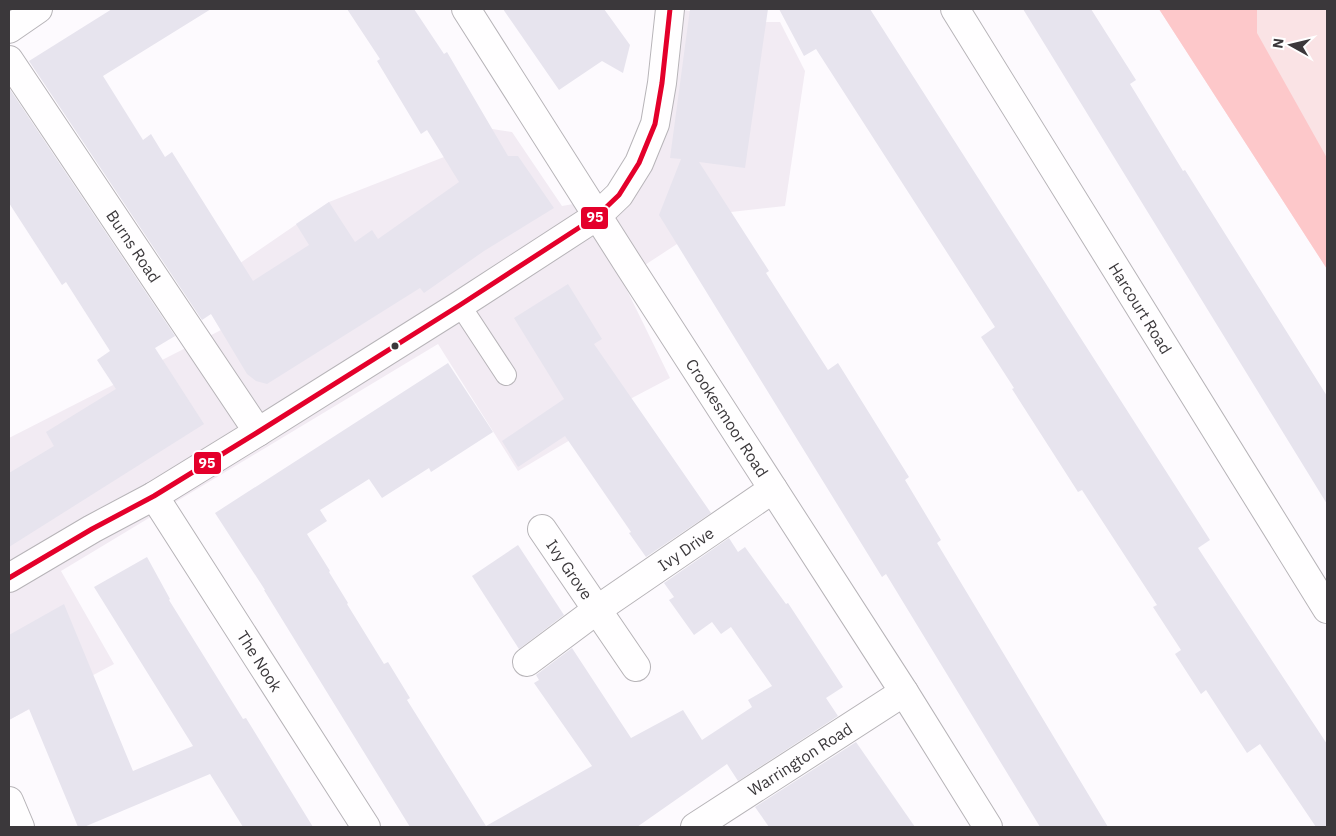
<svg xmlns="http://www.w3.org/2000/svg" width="1336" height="836" font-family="'IBM Plex Sans',sans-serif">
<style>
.built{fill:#f2ebf3}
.green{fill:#fae3e5}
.forest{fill:#fdc8ca}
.building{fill:#e7e4ee}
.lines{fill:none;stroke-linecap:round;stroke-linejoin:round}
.lane-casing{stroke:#b7b4b8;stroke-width:22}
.street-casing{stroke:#b7b4b8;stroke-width:30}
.secondary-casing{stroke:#b7b4b8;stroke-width:30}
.lane{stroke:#fffeff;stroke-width:20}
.street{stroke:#fffeff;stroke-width:28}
.secondary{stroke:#fffeff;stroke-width:28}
.bus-1-casing{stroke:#fff;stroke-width:9}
.bus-1{stroke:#e4002b;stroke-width:5}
.bus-dot{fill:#3b383b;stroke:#fff;stroke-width:2}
.labels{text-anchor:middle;stroke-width:5;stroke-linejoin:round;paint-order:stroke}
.street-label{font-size:16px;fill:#3b383b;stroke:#fff}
.line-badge{stroke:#fff;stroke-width:2}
.badge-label{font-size:14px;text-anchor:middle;font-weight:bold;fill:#fff}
</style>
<rect width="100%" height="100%" fill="#fdfafe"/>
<polygon class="built" points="683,10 765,22 780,22 805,71 785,206 731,212 677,244 622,280 670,378 632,398 587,430 518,471 438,344 61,571 114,664 9,720 9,438 221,330 198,292 329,202 444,157 492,129 512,132 562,206 631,194"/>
<polygon class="green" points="1159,9 1327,9 1327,269"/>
<polygon class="forest" points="1159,9 1257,9 1257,33 1327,158 1327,269"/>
<g class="building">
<polygon points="112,9 211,9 103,76 143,140 151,134 165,157 172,152 253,281 309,245 296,224 329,202 355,242 372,230 378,239 459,182 427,130 421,134 377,61 380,59 347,9 414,9 444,54 447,52 508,156 518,156 554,208 484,251 424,293 420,288 267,384 256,381 247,374 211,314 202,320 29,61"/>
<polygon points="503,9 604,9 630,45 623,73 602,61 559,90"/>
<polygon points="690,9 768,9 745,168 699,162 769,271 766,273 828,370 838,363 909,477 905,480 941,540 937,543 1108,827 1040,827 886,574 882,577 659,215 681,159 670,158"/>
<polygon points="779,9 870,9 1210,540 1198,548 1327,744 1327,827 1316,827 1260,744 1247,753 1206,690 1201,694 1175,654 1181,650 1153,607 1157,605 1082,490 1078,492 1012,389 1014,388 981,337 995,327 816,49 804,56"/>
<polygon points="1023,9 1091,9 1136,80 1130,84 1183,171 1185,170 1327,396 1327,504"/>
<polygon points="9,88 175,336 155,348 204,424 9,547 9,473 54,446 46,432 116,389 97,360 110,351 66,282 62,285 9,203"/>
<polygon points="568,284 602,339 594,344 711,513 646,557 629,533 631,532 565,436 518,467 502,441 564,399 514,318"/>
<polygon points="448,363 493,432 431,472 429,468 382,498 369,479 320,510 327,521 307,534 330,571 329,572 348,603 347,604 384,664 388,662 410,698 407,700 486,826 592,766 534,683 539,680 536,675 572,648 631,738 683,710 702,740 752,707 748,700 772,686 731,627 721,634 712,622 694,635 669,600 674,597 664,583 729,538 738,552 745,547 786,604 788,603 843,687 826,698 838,716 738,781 727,764 637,827 410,827 264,590 265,590 215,513"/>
<polygon points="518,545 564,615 519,649 472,576"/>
<polygon points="147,557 170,599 169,600 243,719 246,718 313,827 243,827 210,774 84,827 78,827 29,709 9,720 9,635 64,604 133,771 193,746 94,587"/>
<polygon points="856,742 915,827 769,827 755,807"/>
</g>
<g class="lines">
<defs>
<polyline id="lane" points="460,305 506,375"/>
<g id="street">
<path id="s1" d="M955,9L1327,609"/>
<polyline points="9,29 38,9"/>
<path id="s2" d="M9,60L258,432"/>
<path id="s3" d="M154,496L366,827"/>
<path id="s4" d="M542,529L636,667"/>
<path id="s5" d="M527,662L598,609L773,489"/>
<polyline points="9,801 20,827"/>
<path id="s6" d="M695,827L904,692"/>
</g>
<g id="secondary">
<path id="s7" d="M466,9L628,264L904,692L988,827"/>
<polyline points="9,578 92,529 154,496 258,432 460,305 597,216 619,195 639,163 655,124 662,83 670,9"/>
</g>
</defs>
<use href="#lane" class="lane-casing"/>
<use href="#street" class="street-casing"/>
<use href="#secondary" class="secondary-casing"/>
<use href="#lane" class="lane"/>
<use href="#street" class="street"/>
<use href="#secondary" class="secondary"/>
<defs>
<polyline id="bus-1" points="9,578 92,529 154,496 258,432 460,305 597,216 619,195 639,163 655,124 662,83 670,9"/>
</defs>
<use href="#bus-1" class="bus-1-casing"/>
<use href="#bus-1" class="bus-1"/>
</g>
<circle class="bus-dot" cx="395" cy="346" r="4.5"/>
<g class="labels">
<g class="street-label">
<text dy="6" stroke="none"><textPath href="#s2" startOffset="224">Burns Road</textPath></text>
<text dy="6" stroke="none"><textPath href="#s1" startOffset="352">Harcourt Road</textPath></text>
<text dy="6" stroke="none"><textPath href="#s7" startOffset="485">Crookesmoor Road</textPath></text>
<text dy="6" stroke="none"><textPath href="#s5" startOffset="195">Ivy Drive</textPath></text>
<text dy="6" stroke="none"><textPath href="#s4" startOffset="49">Ivy Grove</textPath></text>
<text dy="6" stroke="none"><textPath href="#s3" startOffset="196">The Nook</textPath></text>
<text dy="6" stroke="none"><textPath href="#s6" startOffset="125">Warrington Road</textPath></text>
</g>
</g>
<g class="line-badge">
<rect x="580" y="206" width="29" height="24" rx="5" fill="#e4002b"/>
<rect x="193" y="451" width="29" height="24" rx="5" fill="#e4002b"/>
</g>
<g class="badge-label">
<text x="595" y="222">95</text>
<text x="207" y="468">95</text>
</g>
<rect width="1336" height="836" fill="none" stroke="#3b383b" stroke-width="20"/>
<g transform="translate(1291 45) rotate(278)" stroke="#ffffff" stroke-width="4" paint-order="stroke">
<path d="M0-4L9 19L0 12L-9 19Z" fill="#3b383b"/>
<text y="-8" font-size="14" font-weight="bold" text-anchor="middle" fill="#3b383b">N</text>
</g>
</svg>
